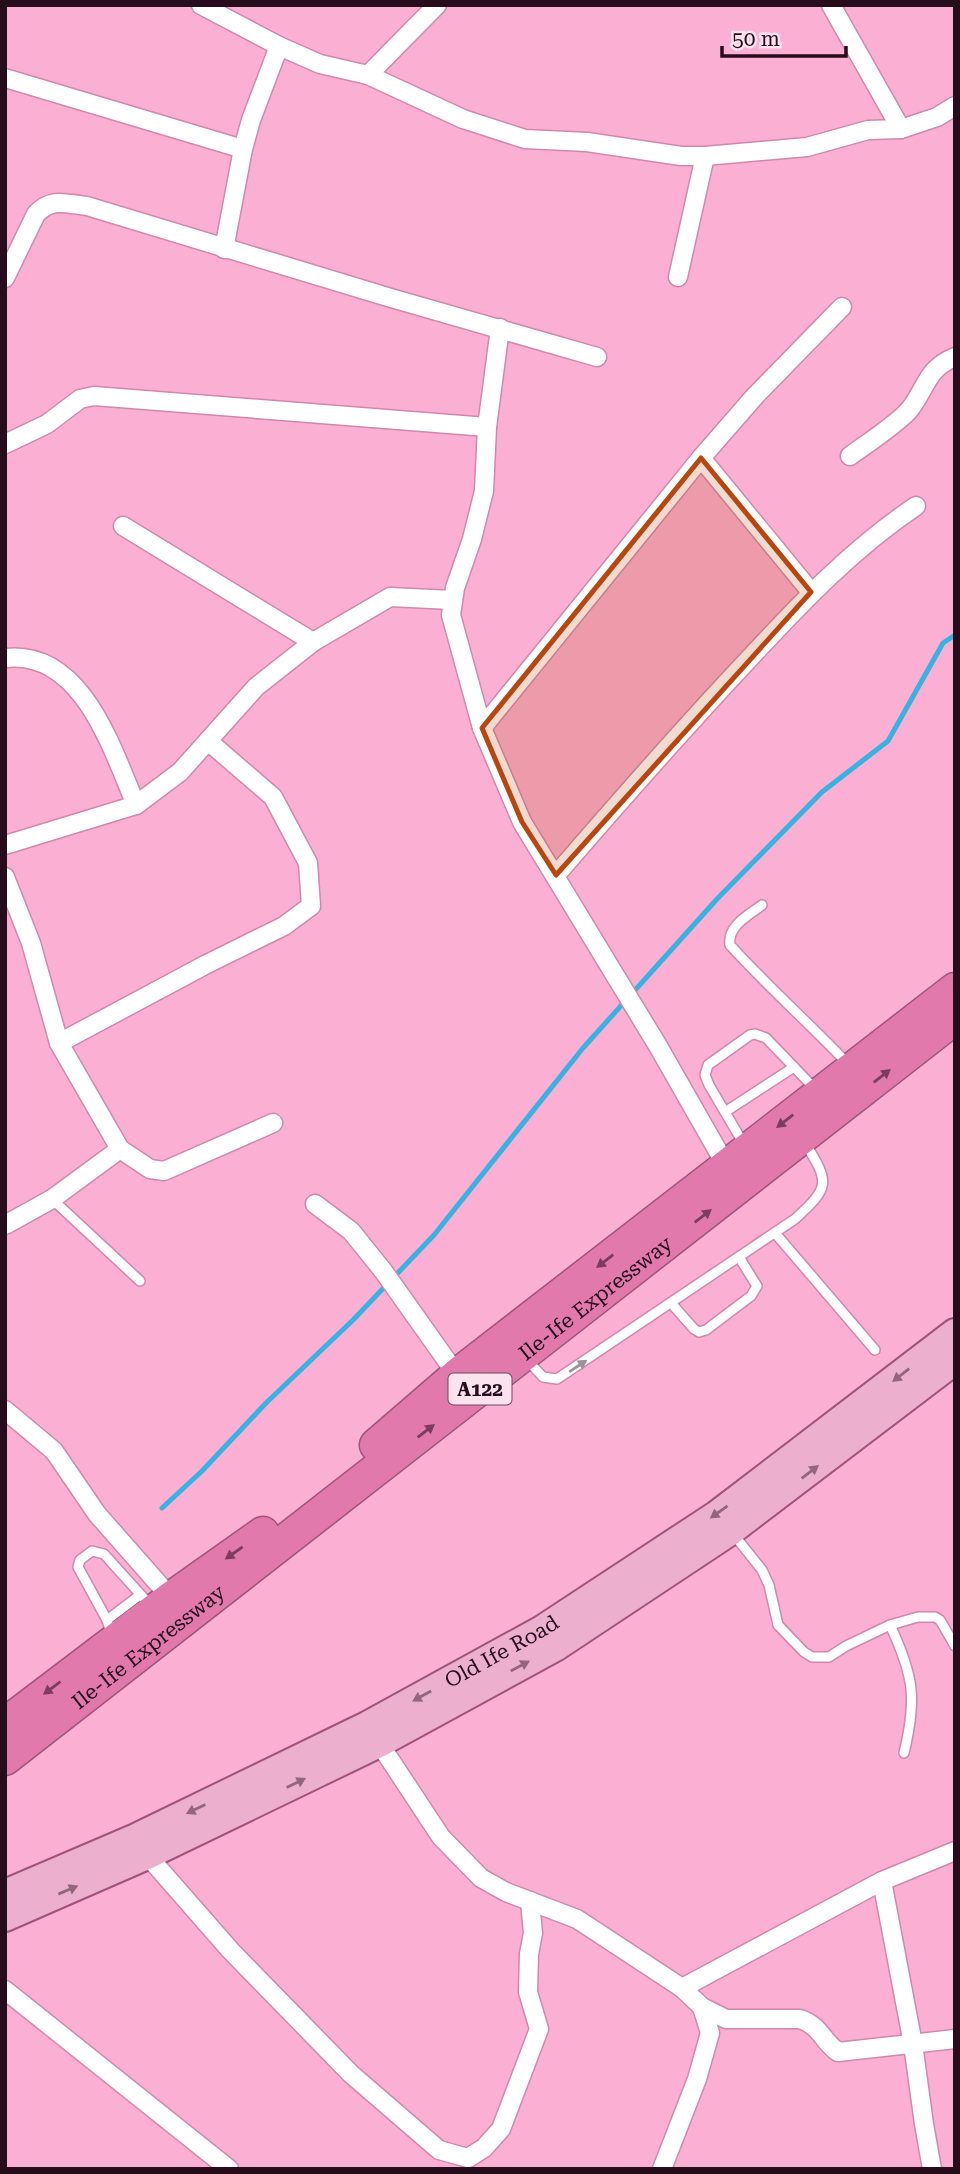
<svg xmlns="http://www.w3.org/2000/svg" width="960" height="2174" font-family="'Roboto Serif',serif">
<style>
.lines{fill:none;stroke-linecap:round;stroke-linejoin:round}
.stream{stroke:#39b1e1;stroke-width:5}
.lane-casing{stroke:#d188ab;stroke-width:12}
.street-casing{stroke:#d188ab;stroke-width:21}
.primary-casing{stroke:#a0537a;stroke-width:32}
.highway-casing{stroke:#a0537a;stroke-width:35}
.lane{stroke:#fff;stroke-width:9}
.street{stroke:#fff;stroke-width:18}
.primary{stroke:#edafce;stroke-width:28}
.highway{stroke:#e179ad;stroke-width:32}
.oneway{fill:#7b3d5d}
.oneway2{fill:#9e9298}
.oneway3{fill:#94667d}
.marked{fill:#b84610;fill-opacity:0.2;stroke:#b84610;stroke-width:5;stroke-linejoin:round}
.labels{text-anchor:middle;stroke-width:5;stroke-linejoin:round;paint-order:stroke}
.shield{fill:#fbe2ed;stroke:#674c5a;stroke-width:2}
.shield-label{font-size:19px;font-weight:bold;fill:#270c1b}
.street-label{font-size:21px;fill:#270c1b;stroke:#fbe2ed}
</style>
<rect width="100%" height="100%" fill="#fbafd3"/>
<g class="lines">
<polyline class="stream" points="162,1508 202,1471 266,1403 353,1320 434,1235 583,1048 717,899 822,792 888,741 943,643 955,635"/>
<defs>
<g id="lane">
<path d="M762,905C749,915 727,926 730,945C768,987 810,1024 849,1065"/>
<polyline points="725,1112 794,1067"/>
<polyline points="745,1146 709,1085 705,1075 708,1065 750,1035 755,1034 766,1038 817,1091"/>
<polyline points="52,1199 140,1281"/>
<polyline points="775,1233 875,1350"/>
<polyline points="671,1303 694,1329 699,1332 706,1330 751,1296 757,1286 739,1257"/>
<path d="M527,1360L543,1377L557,1379L795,1219C830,1187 830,1183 805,1143"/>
<polyline points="734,1535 762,1570 769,1585 778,1625 804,1652 812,1657 829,1657 846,1646 890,1625 918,1617 935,1617 940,1620 955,1646"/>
<polyline points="107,1620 140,1595"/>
<path d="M890,1625C914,1676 917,1699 904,1753"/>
<polyline points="112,1637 107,1620 78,1567 80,1560 92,1551 104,1554 150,1605"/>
</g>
<g id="street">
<polyline points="201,5 279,46 320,64 368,75 463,119 525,139 587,142 681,156 705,156 807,147 868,130 901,129 937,117 955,106"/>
<polyline points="831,5 901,129"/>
<polyline points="368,75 437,5"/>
<polyline points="5,78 243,149"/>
<polyline points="224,249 243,149 251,120 279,46"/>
<polyline points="678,277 705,156"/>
<path d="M5,278L36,214C52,197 66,204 87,206L391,298L597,357"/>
<polyline points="500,328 487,427 484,491 472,539 455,588 451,615 482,728 522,822 658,1046 727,1167"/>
<polyline points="5,444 47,424 80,399 94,396 487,427"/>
<path d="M850,456C865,445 900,422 910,409C927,387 926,369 955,357"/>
<polyline points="701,458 811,592"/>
<polyline points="123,526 313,642"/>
<path d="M5,658C82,649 112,749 136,805"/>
<polyline points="482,728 701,458 755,396 842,307"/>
<polyline points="5,845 136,805 180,772 256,687 313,642 390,597 452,600"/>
<path d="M556,875C619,802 682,730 748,660C800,604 852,549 916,506"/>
<polyline points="5,877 31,943 59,1043 120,1149 150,1169 164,1171 273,1123"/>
<polyline points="59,1043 205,965 284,926 311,906 308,863 273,797 208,741"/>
<polyline points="315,1204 351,1231 384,1272 457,1375"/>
<polyline points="5,1225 52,1199 120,1149"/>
<polyline points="5,1410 54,1451 97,1514 171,1598"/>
<path d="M379,1743L441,1837L481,1878L506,1892L577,1919L682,1988L702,2007L726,2019H800C821,2026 822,2041 838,2052L955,2039"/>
<polyline points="147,1855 231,1951 351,2074 439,2150 468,2158 484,2148 501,2129 539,2029 528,1992 529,1954 533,1933 530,1901"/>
<polyline points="882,1881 913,2044 924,2124 932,2169"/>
<polyline points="682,1988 882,1881 955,1851"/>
<polyline points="5,1990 229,2169"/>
<polyline points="662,2169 697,2079 710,2033 702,2007"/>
</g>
<g id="primary">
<path id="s1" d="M5,1894L136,1838L367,1726L542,1630L717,1515L955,1333"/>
<polyline points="5,1917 147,1855 379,1743 555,1647 730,1531 955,1360"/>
</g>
<g id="highway">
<polyline points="376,1445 457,1375 955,989"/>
<polyline points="5,1724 171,1598 263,1533"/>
<path id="s2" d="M5,1759L955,1018"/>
</g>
</defs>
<use href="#lane" class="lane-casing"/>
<use href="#street" class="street-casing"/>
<use href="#primary" class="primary-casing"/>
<use href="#highway" class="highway-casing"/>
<use href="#lane" class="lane"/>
<use href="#street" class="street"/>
<use href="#primary" class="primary"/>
<use href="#highway" class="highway"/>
</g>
<defs><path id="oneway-solid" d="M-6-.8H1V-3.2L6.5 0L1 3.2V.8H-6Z" transform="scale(1.75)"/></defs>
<g class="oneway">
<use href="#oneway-solid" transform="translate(882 1076) rotate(-38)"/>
<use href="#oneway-solid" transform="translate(785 1121) rotate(142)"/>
<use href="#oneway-solid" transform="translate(703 1216) rotate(-38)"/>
<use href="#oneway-solid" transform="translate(605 1261) rotate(142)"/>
<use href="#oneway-solid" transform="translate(426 1431) rotate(-38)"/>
<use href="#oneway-solid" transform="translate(234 1553) rotate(145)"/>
<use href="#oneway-solid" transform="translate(52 1688) rotate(143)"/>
</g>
<use class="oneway2" href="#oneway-solid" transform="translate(578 1366) rotate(-34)"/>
<g class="oneway3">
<use href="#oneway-solid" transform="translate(901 1375) rotate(142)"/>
<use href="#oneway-solid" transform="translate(810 1472) rotate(-38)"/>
<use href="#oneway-solid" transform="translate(719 1512) rotate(145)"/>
<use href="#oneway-solid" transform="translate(520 1666) rotate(-28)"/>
<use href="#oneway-solid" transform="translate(422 1696) rotate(151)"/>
<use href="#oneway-solid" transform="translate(296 1783) rotate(-26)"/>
<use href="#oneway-solid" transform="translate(196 1809) rotate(154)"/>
<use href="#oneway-solid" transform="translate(68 1890) rotate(-23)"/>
</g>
<path class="marked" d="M701,458L811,592L556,875L522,822L482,728Z"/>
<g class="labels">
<rect class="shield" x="448.5" y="1373.5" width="63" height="31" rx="5"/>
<g class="shield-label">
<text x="480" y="1396">A122</text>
</g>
<g class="street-label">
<text dy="7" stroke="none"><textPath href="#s2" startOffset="749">Ile-Ife Expressway</textPath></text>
<text dy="7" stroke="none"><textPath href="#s2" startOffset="182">Ile-Ife Expressway</textPath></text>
<text dy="7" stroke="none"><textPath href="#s1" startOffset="553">Old Ife Road</textPath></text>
</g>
</g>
<rect width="960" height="2174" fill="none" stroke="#270c1b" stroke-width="14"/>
<path d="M722 46v10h124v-10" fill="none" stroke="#270c1b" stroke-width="3.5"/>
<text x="732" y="46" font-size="21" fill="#270c1b" stroke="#fbe2ed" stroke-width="5" paint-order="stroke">50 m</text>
</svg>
